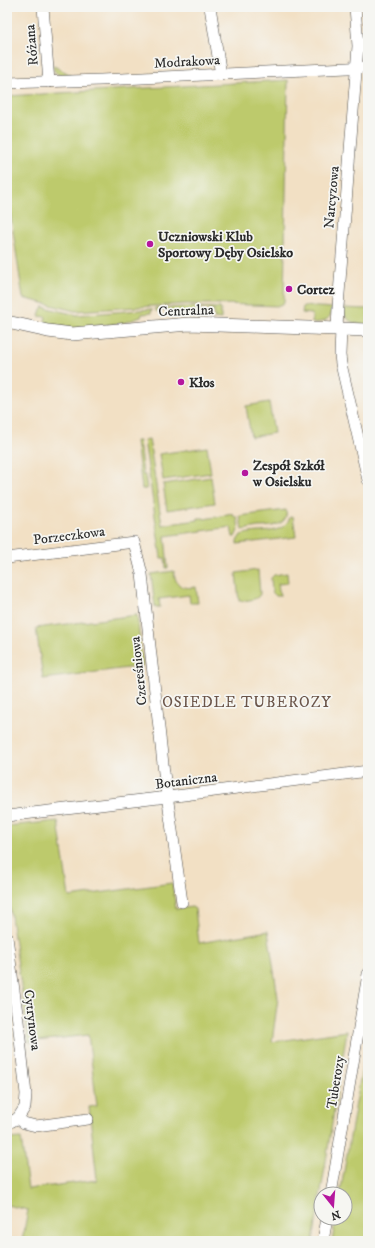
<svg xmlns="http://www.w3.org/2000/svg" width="375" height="1248" font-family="'IM FELL DW Pica',serif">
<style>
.green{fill:#bdca6c;stroke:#747a4c}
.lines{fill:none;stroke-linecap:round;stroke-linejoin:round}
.minor-casing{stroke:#494642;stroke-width:12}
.tertiary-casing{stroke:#494642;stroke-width:14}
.minor{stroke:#fff;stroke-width:11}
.tertiary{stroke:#fff;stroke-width:13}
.poi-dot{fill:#b5179e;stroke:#f6f6f2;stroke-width:1.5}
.labels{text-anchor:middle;stroke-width:3.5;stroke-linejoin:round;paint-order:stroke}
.street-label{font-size:14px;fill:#2b2b2b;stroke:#f6f6f2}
.poi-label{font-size:14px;font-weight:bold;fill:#2b2b2b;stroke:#f6f6f2;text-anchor:start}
.neighbourhood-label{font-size:15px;letter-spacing:1px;fill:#6b5549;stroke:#f6f6f2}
</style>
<rect width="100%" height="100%" fill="#f6f6f2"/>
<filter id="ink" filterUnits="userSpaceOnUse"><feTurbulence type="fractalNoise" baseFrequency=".025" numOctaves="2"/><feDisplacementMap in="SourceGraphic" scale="8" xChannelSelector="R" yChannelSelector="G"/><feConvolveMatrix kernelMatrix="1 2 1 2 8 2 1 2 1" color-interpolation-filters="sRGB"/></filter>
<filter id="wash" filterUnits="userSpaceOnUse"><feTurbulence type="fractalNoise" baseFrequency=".012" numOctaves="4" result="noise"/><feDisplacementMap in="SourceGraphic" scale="16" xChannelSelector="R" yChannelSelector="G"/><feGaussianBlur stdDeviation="0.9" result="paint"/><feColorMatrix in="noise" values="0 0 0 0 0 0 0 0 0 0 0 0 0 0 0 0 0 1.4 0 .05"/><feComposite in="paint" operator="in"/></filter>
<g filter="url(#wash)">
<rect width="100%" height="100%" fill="#f2e0c4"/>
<g class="green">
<path d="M52,65L71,75V77C61,76 55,76 52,65Z"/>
<polygon points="288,80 284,303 280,306 221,304 185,304 75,311 23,298 7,191 7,96"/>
<path d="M303,306L333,308C330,321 324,322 312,323V314L302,313Z"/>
<polygon points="43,307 77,315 152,309 151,313 142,314 141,317 123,323 76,328 47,325 45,321 46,317 39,316 41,309"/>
<polygon points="186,307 220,308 221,310 221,319 214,318 214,310 198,309 198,318 196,318 167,314 166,310 159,311 159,312 156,311 155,308"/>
<path d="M342,308L368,309V325C355,324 346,323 342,308Z"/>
<polygon points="269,402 274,433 251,437 246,406"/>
<polygon points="149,439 162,525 198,520 198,518 204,518 204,519 233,514 234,517 237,517 239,528 235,537 233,537 231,527 165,536 168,568 166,568 165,558 161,558 144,440"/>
<polygon points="136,441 139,441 143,475 145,475 147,489 142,489"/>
<polygon points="207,447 211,473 163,480 159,454"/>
<polygon points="211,477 215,503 167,510 163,484"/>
<path d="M286,510C289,526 270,527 258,527C253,528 247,529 242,530L240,516Z"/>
<path d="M293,516L296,537L237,544V541L241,535C257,529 283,537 290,517Z"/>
<path d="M258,570L260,594C257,601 246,600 239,601L236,573Z"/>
<path d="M174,571C175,586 182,589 196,587L198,603H190L189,595L159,599L160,607H155L151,574Z"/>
<polygon points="287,573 288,583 278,584 280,596 276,596 272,592 271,578 274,575"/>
<polygon points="137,615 143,666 43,679 36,628"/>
<polygon points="58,821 69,897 172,883 176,909 192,907 195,909 199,943 268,931 278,998 272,1042 347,1031 313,1241 22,1241 28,1210 7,1205 7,1139 21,1138 28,1189 97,1180 89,1107 97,1106 88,1035 29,1042 7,888 7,826"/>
<polygon points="363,1063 368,1063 368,1241 332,1241 336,1218 345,1218 345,1194 340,1194"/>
</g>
</g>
<g filter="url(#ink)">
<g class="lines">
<defs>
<g id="minor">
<polyline points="43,7 49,82"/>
<polyline points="210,7 221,75"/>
<polyline points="7,83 101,80 368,67"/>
<polyline points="337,329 338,307 358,46 355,7"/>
<polyline points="341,329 340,355 341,364 368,480"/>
<polyline points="7,558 134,542 142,574 164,773 182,902"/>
<polyline points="7,816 184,795 368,771"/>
<polyline points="7,937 18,1021 26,1094 25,1107 18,1118 7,1124"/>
<polyline points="18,1118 24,1123 36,1126 88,1119"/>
<polyline points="331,1194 368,974"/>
<polyline points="323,1241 327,1218"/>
</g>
<polyline id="tertiary" points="7,322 48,331 72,334 189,324 368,330"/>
</defs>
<use href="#minor" class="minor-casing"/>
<use href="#tertiary" class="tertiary-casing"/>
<use href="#minor" class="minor"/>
<use href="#tertiary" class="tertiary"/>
</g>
</g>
<g class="poi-dot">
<circle cx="150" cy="244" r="4"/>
<circle cx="289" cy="289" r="4"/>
<circle cx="181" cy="382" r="4"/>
<circle cx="245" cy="473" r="4"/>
</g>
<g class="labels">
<g class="street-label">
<text transform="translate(31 45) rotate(-95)" y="5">Różana</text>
<text transform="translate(187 61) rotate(-3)" y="5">Modrakowa</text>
<text transform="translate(331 197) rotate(-85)" y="5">Narcyzowa</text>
<text transform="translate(186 310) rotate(-2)" y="5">Centralna</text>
<text transform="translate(69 535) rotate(-7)" y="5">Porzeczkowa</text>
<text transform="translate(138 671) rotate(-96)" y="5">Czereśniowa</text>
<text transform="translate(186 780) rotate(-7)" y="5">Botaniczna</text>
<text transform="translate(33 1020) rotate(83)" y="5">Cytrynowa</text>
<text transform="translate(335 1082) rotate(-81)" y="5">Tuberozy</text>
</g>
<g class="poi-label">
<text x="158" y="241">Uczniowski Klub<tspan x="158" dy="16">Sportowy Dęby Osielsko</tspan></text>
<text x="297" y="294">Cortez</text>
<text x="189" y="387">Kłos</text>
<text x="253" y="470">Zespół Szkół<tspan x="253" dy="16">w Osielsku</tspan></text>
</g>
<g class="neighbourhood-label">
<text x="247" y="707">OSIEDLE TUBEROZY</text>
</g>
</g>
<rect width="375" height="1248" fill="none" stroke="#f6f6f2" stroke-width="24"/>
<g transform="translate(333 1206) rotate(163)"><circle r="19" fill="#f6f6f2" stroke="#a5a5a2"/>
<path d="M0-3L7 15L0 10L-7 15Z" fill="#b5179e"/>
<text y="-6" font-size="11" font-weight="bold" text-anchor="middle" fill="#2b2b2b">N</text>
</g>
</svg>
